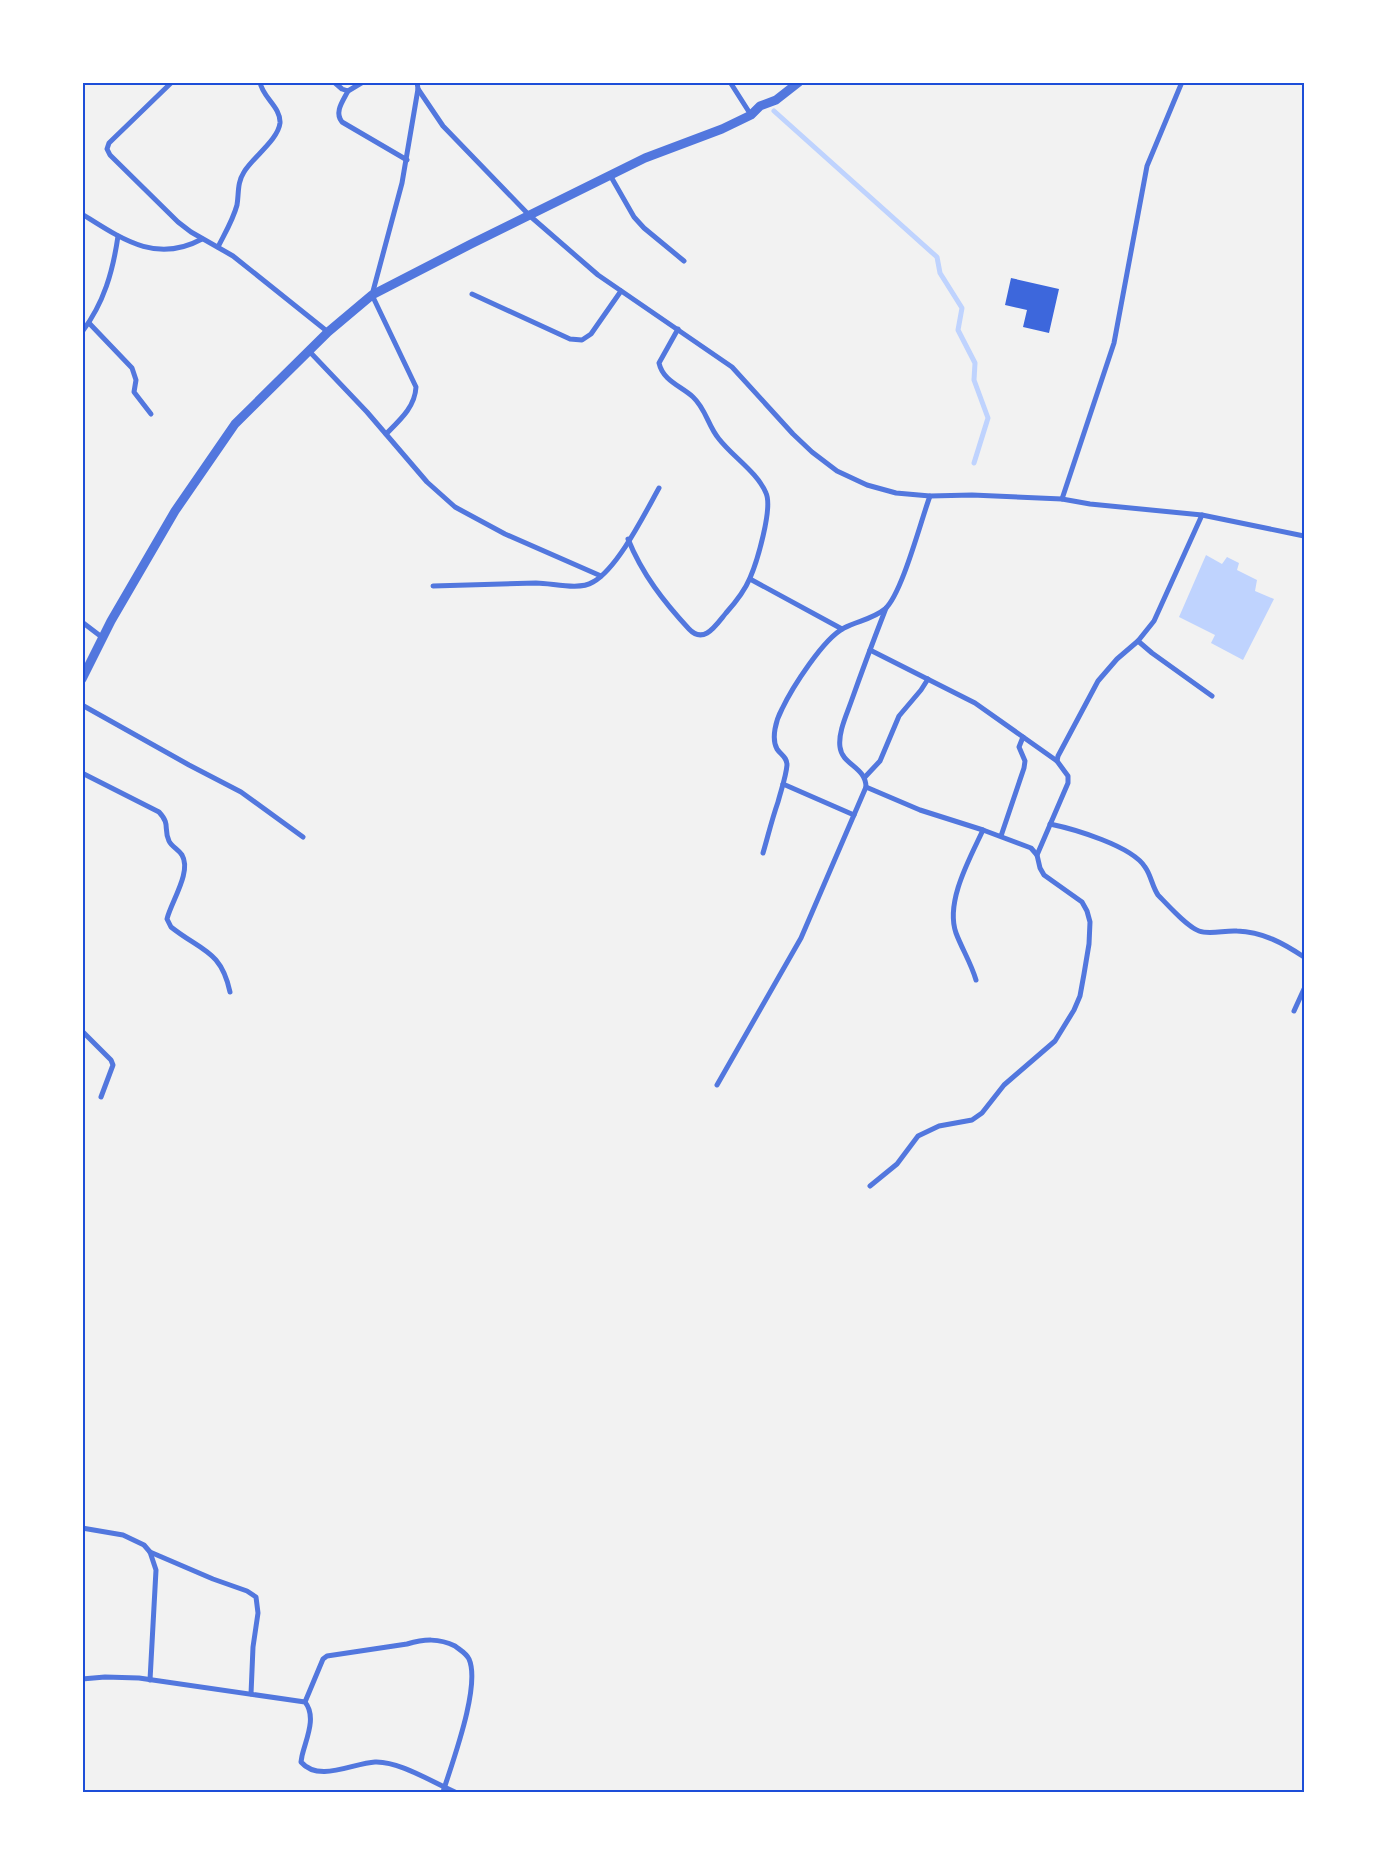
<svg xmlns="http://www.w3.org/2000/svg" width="1387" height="1875" font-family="'Roboto Condensed',sans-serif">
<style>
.water{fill:#bfd3fe}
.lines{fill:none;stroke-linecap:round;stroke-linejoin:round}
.stream{stroke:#bfd3fe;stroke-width:5}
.building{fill:#3d67dc}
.minor{stroke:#5277de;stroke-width:5}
.tertiary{stroke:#5277de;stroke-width:9}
.neatline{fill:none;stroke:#1d4ed8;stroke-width:2}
</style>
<rect width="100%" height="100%" fill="#f2f2f2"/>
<polygon class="water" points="1206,555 1222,564 1227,557 1239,563 1237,570 1257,580 1255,591 1274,599 1243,660 1211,643 1215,635 1179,617"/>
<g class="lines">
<polyline class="stream" points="774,111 937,257 940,273 962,308 958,330 975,363 974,380 988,418 974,463"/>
</g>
<polygon class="building" points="1011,278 1059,289 1049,333 1023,327 1027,310 1005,305"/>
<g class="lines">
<g class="minor">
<polyline points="172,82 109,143 107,149 110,155 178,222 191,232 233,256 328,332"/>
<polyline points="334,82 342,89 348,91 363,82"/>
<polyline points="417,82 418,89 443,126 530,216 598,275 732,367 793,434 812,452 837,471 867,485 896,493 930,496 972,495 1062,499 1090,504 1202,515 1304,536"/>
<polyline points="730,82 751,115"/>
<path d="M348,91C343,101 334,112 342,122L407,160"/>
<polyline points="610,175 634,217 644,228 684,261"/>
<path d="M82,214C122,239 156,264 202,239"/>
<path d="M218,247C225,233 233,220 237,205C239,193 237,183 244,172C253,157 278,140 280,123C281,107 262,97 260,82"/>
<polyline points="472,294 570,339 582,340 591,334 621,291"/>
<polyline points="89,323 132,368 136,380 134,392 151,414"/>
<path d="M82,332C104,303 113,271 118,236"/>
<polyline points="309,351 367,412 427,482 455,507 505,534 601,576"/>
<path d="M386,434C400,420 415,407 416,387L372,295L402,183L418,89"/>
<polyline points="1062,499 1114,343 1147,166 1182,82"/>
<path d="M628,539C642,574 664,602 689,629C704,645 716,625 726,613C735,603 745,590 750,578C757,562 773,508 766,493C757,472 733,457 719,439C708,426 706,409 693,397C681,386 663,381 659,363L678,329"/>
<polyline points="750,579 842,629"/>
<path d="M433,586C467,585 502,584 536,583C553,583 578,591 593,582C618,568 645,513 659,488"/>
<polyline points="82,622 103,638"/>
<polyline points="1138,641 1152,653 1212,696"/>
<polyline points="870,650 975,703 1057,761"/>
<polyline points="82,705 189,765 241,792 303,837"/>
<path d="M82,773L159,812C171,825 163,828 169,841C172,847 178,849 182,855C192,872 171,902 167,919L171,927C201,951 221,950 230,992"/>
<polyline points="865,777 880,761 899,716 921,690 928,679"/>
<polyline points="783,784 854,815"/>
<polyline points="866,787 920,810 983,830 1031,848 1037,855 1040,868 1044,875 1082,902 1087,911 1090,922 1089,944 1084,974 1080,996 1074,1010 1055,1041 1004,1085 982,1113 972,1120 939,1126 918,1136 897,1164 870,1186"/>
<path d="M1050,824C1074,829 1132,846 1145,867C1151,875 1152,886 1158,895C1168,905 1186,926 1199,931C1210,935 1225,930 1237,931C1263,932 1283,943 1304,957"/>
<polyline points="1001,836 1024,768 1025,761 1019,747 1023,737"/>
<path d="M763,853C768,836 772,819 778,802C781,790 786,777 787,765C787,757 781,755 777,749C771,738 776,720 782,709C792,688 823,639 844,628C857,621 873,619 885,609C902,594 921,520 930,496"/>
<polyline points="1037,855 1068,783 1068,776 1057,761 1058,756 1098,681 1117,659 1138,641 1154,621 1202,515"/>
<path d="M976,980C971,963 962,949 956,933C945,902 970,858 983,830"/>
<polyline points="1294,1011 1304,989"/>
<polyline points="82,1031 111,1060 113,1065 101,1097"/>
<path d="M717,1085L801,938L866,787C866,767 842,765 840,747C838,733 846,716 851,702C862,671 874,639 886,608"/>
<polyline points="82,1528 123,1535 144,1545 150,1552 156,1570 150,1680"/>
<polyline points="150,1552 213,1579 247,1591 256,1597 258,1613 253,1647 251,1694"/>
<path d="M82,1679L105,1677L139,1678L305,1702C317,1717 306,1739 302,1756L301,1762C319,1783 353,1763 375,1762C399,1761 432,1782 455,1792"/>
<path d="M305,1702L323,1659L327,1656L407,1644C424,1639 439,1638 455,1646C460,1650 466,1653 469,1659C481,1686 452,1763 443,1792"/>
</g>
<polyline class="tertiary" points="82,679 111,621 175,511 235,424 328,332 372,295 471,244 645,158 722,129 751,115 760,106 776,100 799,82"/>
</g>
<rect width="1387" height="1875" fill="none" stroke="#ffffff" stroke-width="168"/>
<rect x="84" y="84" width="1219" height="1707" class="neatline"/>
</svg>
